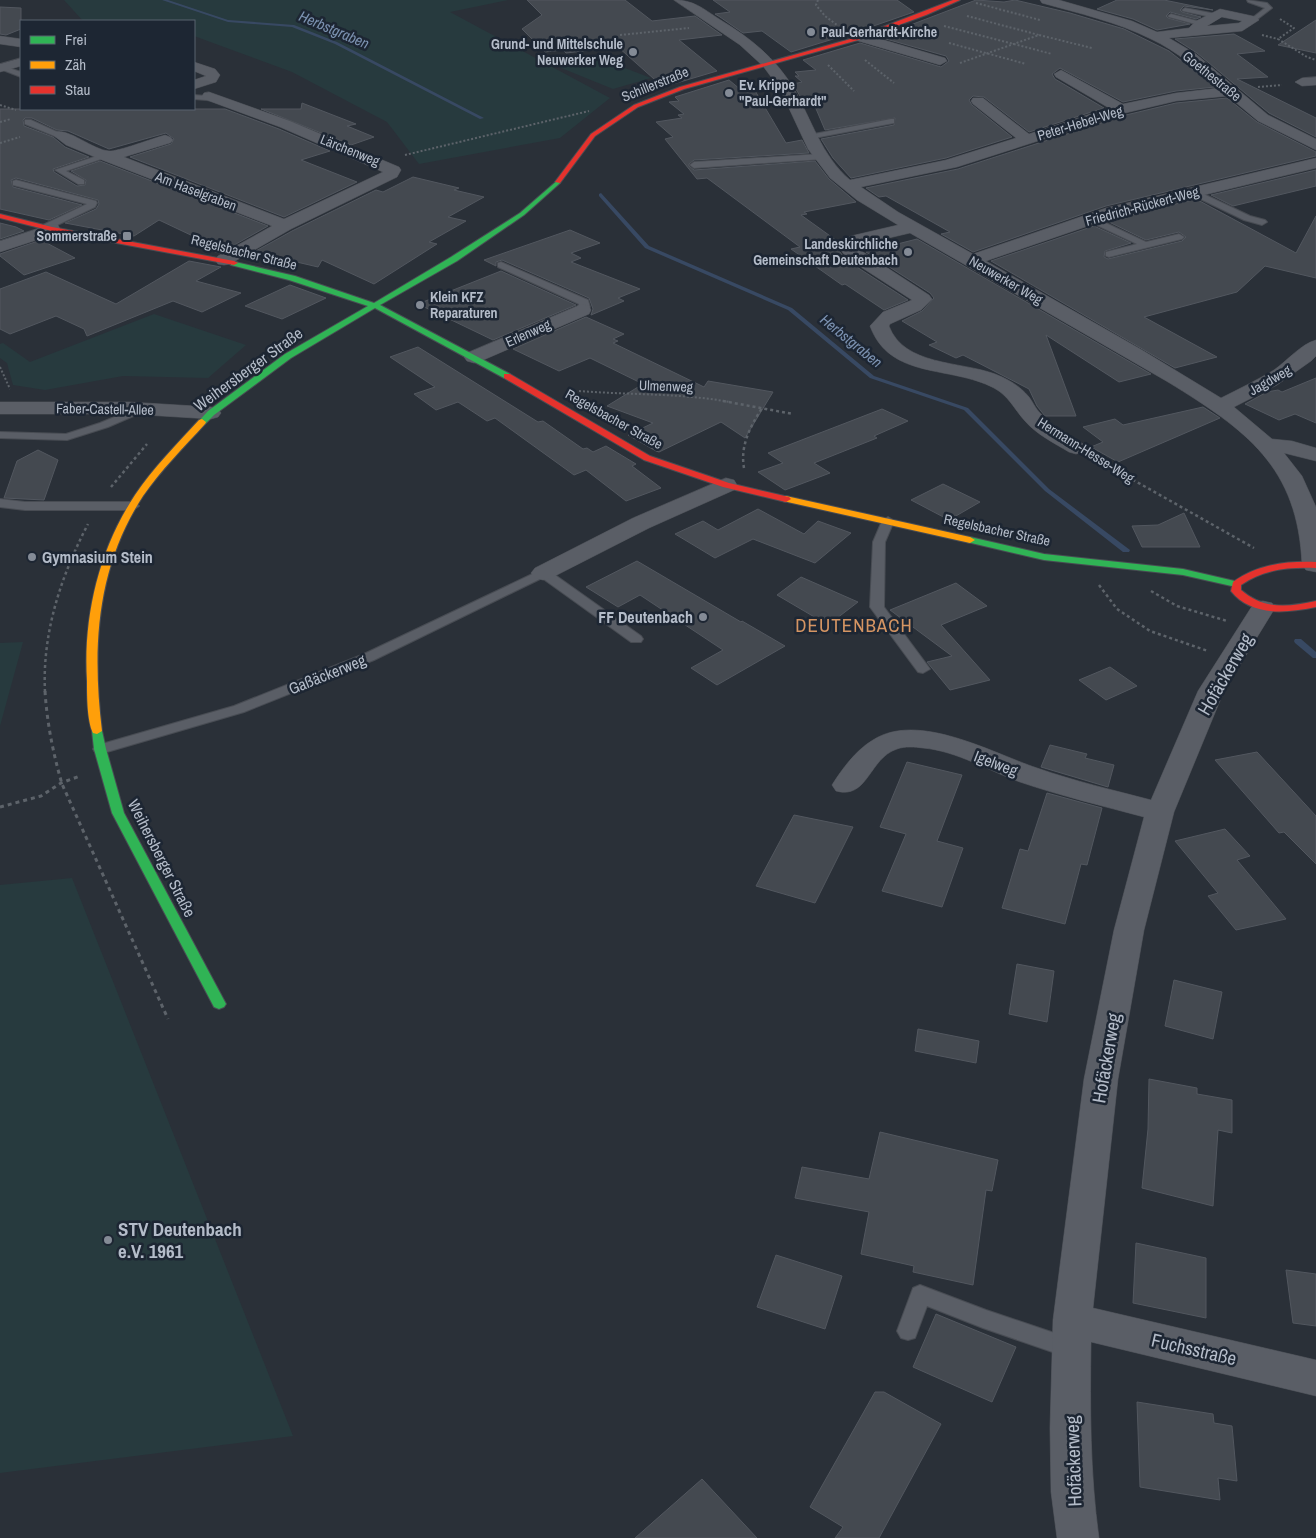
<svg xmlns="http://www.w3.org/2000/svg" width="1316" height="1538" font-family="'Archivo Narrow',sans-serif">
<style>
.green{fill:#273a3e}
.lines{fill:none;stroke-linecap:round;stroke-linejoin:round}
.stream{fill:#384963;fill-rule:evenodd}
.building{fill:#444950;stroke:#52575f}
.lane-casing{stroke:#484c53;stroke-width:2}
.street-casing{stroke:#484c53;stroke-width:1}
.fast-casing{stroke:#484c53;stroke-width:2}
.slow-casing{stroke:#484c53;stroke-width:2}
.jam-casing{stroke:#484c53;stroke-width:2}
.path-far2{stroke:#5d636a;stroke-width:2;stroke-dasharray:2 2;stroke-linecap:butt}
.path-far1{stroke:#5d636a;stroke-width:2.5;stroke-dasharray:3 3;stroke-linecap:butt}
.path{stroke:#5d636a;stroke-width:3;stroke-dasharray:4 4;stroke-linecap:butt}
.lane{fill:#5a5e66;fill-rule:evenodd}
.street{fill:#5a5e66;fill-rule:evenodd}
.fast{fill:#30b455;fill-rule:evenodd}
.slow{fill:#ff9f0a;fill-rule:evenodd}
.jam{fill:#e5322d;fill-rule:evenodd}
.poi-dot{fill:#848b96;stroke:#1d2633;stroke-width:2}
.labels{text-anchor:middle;stroke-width:5;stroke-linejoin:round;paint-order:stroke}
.far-poi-label{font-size:14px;font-weight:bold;fill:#b4bcc9;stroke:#1d2633;text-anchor:start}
.far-street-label{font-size:14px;fill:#b4bcc9;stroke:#1d2633}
.far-water-label{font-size:15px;font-style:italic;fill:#7c92b1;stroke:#1d2633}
.street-label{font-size:16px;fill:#b4bcc9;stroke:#1d2633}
.poi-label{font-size:16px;font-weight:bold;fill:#b4bcc9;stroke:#1d2633;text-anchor:start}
.quarter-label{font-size:19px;letter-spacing:1px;fill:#d59563;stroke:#1d2633}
.near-street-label{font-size:19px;fill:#b4bcc9;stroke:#1d2633}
.near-poi-label{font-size:19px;font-weight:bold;fill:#b4bcc9;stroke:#1d2633;text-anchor:start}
</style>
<rect width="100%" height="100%" fill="#2a3038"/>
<g class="green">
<polygon points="64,0 508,0 450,12 610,98 560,138 419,164 387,122 292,72 194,36 194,21 83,21"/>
<polygon points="596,57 651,78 613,89 539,59 544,58 563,65"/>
<polygon points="154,314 246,345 208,378 123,376 45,390 13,385 7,363 0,358 0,344 3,343 30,362"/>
<polygon points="23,642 0,726 0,643"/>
<polygon points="72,878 293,1436 0,1473 0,885"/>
</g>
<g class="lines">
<g class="stream">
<polygon points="162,0 168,0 228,20 294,25 337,42 484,118 480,119 335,44 292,27 228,22"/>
<polygon points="601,193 649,246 792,308 874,376 968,408 1049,489 1130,550 1129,552 1123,552 1045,491 964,410 870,378 788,310 645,248 599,196 599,194"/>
<polygon points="1295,639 1301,639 1316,652 1316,658 1313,658 1295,643 1294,641"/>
</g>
</g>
<g class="building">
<polygon points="527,0 625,0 652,21 695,16 722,35 679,40 717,71 663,87 618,47 566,53 563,50 545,52 522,29 542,15"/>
<polygon points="713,0 897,0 914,12 856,32 791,52 762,31 743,33 720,17 715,14 730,12"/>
<polygon points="976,0 1004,2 1015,0 1070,13 1124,29 1169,51 1215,87 1176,91 1123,102 1060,68 1052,74 1055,79 1104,108 1029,132 984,97 973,96 969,100 972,105 1012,137 946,158 851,178 833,158 821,139 894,125 895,118 825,130 814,104 800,96 793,84 802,82 795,76 799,76 795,72 816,70 803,60 860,43 941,67 949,61 946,56 879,37"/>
<polygon points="1117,0 1164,0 1213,10 1184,6 1180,10 1182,12 1201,17 1196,19 1170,12 1166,16 1168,18 1190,24 1157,30 1133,19 1097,9"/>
<polygon points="0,7 21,8 21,29 6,35 0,34"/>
<polygon points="1316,20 1316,53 1278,45"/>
<polygon points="1234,34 1265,51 1237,54 1268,77 1237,79 1316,118 1316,137 1269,113 1197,53 1175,39"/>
<polygon points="729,80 741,90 754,89 786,143 802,140 809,153 694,160 689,164 689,166 694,170 815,161 829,179 856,202 804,212 807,214 801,215 840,243 837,248 846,260 908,300 884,310 845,284 842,285 791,249 800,247 707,178 697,179 665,139 673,137 656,122 682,118 678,115 684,114 669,102 679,101 675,97"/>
<polygon points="1227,98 1257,122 1316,152 1316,156 1106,206 973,252 941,234 950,232 886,196 879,197 866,188 958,169 1126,115 1176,103"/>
<polygon points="302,103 356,124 347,126 374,137 351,145 261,109 301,109"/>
<polygon points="0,109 225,109 279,129 330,151 301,160 357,182 284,217 130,157 171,144 174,139 166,133 109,149 68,131 57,130 32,118 25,118 23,120 24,126 53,137 65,147 89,157 53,169 54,172 77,186 85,185 86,180 71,171 100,161 268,226 220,253 208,250 214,246 159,220 134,236 65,223 96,209 99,204 98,200 16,178 11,180 13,187 82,205 49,220 0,209"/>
<polygon points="1316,170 1316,186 1233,206 1211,195"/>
<polygon points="413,177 459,188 454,190 484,197 448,217 466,221 429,242 437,244 374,284 322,260 318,267 254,252 292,231 376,190 383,192"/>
<polygon points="1196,199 1296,253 1316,216 1316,278 1265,266 1237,292 1144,317 1217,357 1175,368 991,261 1094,226 1131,243 1105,251 1104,257 1108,259 1182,241 1186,237 1179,232 1146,240 1107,221"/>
<polygon points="0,223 16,227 24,231 0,239"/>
<polygon points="570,230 600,243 571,253 581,258 571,262 640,289 618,298 624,301 591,315 593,309 589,298 502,260 496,262 496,266 484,260"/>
<polygon points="917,239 1151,374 1119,382 1046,335 1076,416 1045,416 1037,406 1029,389 963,355 956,358 929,345 937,342 902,321 922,311 934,298 930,293 866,252"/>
<polygon points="41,240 75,258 24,275 0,256 0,254"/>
<polygon points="189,261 221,267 196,281 241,293 202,312 173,301 87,336 84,329 56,316 10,334 0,329 0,289 46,272 116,304"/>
<polygon points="501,271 576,305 493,340 418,304"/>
<polygon points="290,285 326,298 282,319 245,306"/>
<polygon points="586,317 624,334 613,339 618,341 613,343 704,387 708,381 773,392 745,438 721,422 659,452 656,451 628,435 653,423 607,406 643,384 590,358 559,371 513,349"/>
<polygon points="418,347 538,422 543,421 583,449 587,448 593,452 606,446 636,464 632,466 661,488 626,501 586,470 574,475 495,418 487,421 458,402 436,410 414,394 435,387 390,357"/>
<polygon points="1316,378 1316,423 1295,414 1279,420 1245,404 1267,392 1278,390 1282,392"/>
<polygon points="1203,407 1220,418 1118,462 1091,447 1103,442 1083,427 1115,419 1123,425"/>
<polygon points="882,409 908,421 874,436 877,438 814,463 830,473 785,490 758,472 783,463 768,453"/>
<polygon points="38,450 58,460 44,500 4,498 17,461"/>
<polygon points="943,484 980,502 949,520 911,500"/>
<polygon points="758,509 804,534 818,521 851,533 815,563 753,539 715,558 675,534 703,521 718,530"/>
<polygon points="1184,513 1200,547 1142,547 1132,526 1158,525"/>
<polygon points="637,561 741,622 742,621 785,646 717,685 691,668 723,650 640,595 618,607 586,587"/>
<polygon points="801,577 858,602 828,625 777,595"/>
<polygon points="956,583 987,606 941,625 990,680 950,690 927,662 952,656 890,610"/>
<polygon points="1110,667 1137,686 1106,700 1079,680"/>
<polygon points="1050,745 1087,754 1085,758 1114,765 1108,787 1041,767"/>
<polygon points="1257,752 1316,816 1316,864 1284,832 1279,833 1215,760"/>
<polygon points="907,762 962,775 937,841 963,848 942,907 882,891 906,834 880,827"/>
<polygon points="1047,793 1102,808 1087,865 1081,864 1065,924 1002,908 1020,849 1028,851"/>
<polygon points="794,815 853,827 815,903 756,886"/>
<polygon points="1225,829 1250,856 1237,860 1286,919 1236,930 1208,896 1218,893 1175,841"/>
<polygon points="1017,964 1054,971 1047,1022 1009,1014"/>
<polygon points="1174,980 1222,992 1213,1039 1165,1026"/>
<polygon points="918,1029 979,1041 976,1063 915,1051"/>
<polygon points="1149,1079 1197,1088 1197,1094 1232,1100 1232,1133 1218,1130 1213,1206 1142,1188 1148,1129"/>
<polygon points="880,1132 998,1160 992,1191 986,1190 973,1285 913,1272 914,1266 861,1254 869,1212 795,1198 802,1167 869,1179"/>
<polygon points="1136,1243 1206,1258 1206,1318 1133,1303"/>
<polygon points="776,1255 842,1276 825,1329 757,1307"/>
<polygon points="1286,1270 1316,1274 1316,1326 1293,1323"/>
<polygon points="936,1314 1016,1347 992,1402 913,1367"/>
<polygon points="875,1392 884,1392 941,1424 879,1538 835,1538 843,1527 810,1507"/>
<polygon points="1137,1402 1213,1414 1214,1423 1232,1426 1237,1481 1218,1478 1220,1500 1140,1487"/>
<polygon points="702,1479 757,1538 635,1538"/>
</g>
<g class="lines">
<defs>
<g id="lane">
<polygon points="1247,0 1267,3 1272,8 1255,21 1251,21 1251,19 1265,8 1248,2"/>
<polygon points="1185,8 1216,14 1219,16 1216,18 1183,11 1182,10"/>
<polygon points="1171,14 1201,22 1202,23 1199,25 1169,17 1168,16"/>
<polygon points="0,65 21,72 21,77 0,69"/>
<polygon points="194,95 218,97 222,99 218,101 194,99"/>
<polygon points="891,119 894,119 894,123 809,139 805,137 809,135"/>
<polygon points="25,120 31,120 64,135 57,137 25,124"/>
<polygon points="103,154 110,156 66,171 84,180 84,184 78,184 55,170"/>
<polygon points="820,154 823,155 823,159 694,168 690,165 694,162"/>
<polygon points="16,180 96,201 97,203 95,207 49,229 43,229 43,225 87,204 13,185 13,181"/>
<polygon points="1193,189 1250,216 1265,220 1267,222 1262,225 1244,220 1190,194 1189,192"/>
<polygon points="1091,216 1146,242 1179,234 1184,237 1182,239 1109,257 1106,256 1106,252 1137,244 1088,221 1088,217"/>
<polygon points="501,262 588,300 590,307 586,312 578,312 577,310 579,304 498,267 498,263"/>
<polygon points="141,406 147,409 145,411 108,427 67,440 0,438 0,432 66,434 100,423"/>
<polygon points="0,499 25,502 133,502 139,506 133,510 25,510 0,507"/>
<polygon points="888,517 894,521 885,542 884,607 930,669 923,673 918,672 870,607 873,542 882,521"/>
<polygon points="543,569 548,570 641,636 643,639 641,642 631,642 542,578 374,660 244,712 100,754 95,752 93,749 95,746 234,706 364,654"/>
<polygon points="920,1285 986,1310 1078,1341 1081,1348 1078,1355 1070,1358 983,1328 927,1306 915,1338 908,1340 901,1338 897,1331 913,1288"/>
</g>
<g id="street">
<path d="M674,0C694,0 702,8 719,19C749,37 776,58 794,89C812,120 821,155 850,180L946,160L1016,138L973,104L971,101L973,98H983L1029,134L1109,108L1056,77L1054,74L1061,70L1123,104L1176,93L1219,88C1198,70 1177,51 1151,39C1117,22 1078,13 1042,3L1040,0H1059L1132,21L1157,32L1189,28L1196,21L1220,9L1257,17L1259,20L1242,31L1169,38L1196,54L1268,115L1316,139V150L1258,121L1228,96L1176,101L1125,113L957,167L861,187L898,212L973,254L1106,208L1316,158V168L1117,216L986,261L1142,350L1221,398C1239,389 1257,380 1274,370C1287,361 1301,344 1316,340V356L1311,361L1277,385L1234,407L1272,439L1292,441L1316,448V461L1284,453L1302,476L1316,507V572L1306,570L1302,565C1298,466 1246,430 1168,382L910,233L863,244L857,248L929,295L932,299L921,310L890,324L889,326C904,366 960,361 995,374C1008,379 1020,386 1029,397C1033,402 1035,408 1040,413C1052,426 1069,434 1083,444L1087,448L1083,452L1076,454L1069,452C1054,443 1036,434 1025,421C1014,409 1009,396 994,388C950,365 890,380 870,326L883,312L912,300L847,258L839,248L845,239L851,236L898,225L857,200L830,178L808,149L780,89L763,66L740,45ZM1222,17L1242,21L1239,23L1207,26Z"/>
<polygon points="860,33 945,58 947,61 940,65 855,40 853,37"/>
<polygon points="0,36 21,39 21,47 0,44"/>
<polygon points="21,58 21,66 0,72 0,64"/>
<polygon points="194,62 215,69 220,75 216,82 194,89 194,80 206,76 194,71"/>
<polygon points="1316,77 1316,85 1302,86 1295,82 1302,78"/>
<path d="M209,92L290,121L399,167L401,170L397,177L291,229L230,264L224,265L218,264L215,260L218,256L272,226L102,160L66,145L53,135L55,132C69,128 93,150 109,151C117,152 154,138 165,135L170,137L173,140L170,143L124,157L284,219L383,172L280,127L204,99L202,96L204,93Z"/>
<polygon points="52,224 58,225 60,229 58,233 0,252 0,241"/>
<polygon points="582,304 589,306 591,310 589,314 481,361 474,363 467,361 464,357 467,353"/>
<polygon points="0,402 129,402 211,407 218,409 221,413 218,417 211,419 129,414 0,414"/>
<polygon points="726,478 734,480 737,485 734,490 649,528 551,578 543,580 535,578 531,573 535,568 633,518"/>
<path d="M1263,601L1272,603L1275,608L1224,691L1174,812L1144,930L1118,1079L1093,1308L1316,1360V1396L1091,1342C1090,1408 1090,1473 1099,1538H1057L1051,1492L1050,1428L1053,1320L1084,1079L1114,930L1144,817C1103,806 1061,796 1020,782C989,771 957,751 923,748C915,747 905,746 897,749C869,758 868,800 836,791L832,785C842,769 856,750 873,740C918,711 992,753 1037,768C1074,781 1113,790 1151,800L1198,691L1254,603Z"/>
</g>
<g id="fast">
<polygon points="558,180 560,181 560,183 524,215 457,261 380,305 510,374 510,378 504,378 375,308 291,358 214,415 205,424 199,424 198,422 208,411 285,354 368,306 289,280 231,265 231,261 295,276 374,303 451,257 520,213"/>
<polygon points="970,537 1044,554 1183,569 1239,582 1241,584 1236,587 1183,575 1044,560 967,542 967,538"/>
<polygon points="97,728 102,731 106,749 124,813 226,1004 224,1007 219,1009 214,1007 112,813 94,749 92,731"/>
</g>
<g id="slow">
<path d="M202,419L206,422L205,424C184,447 161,470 143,496C96,568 92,649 102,731L97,734L93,733C87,721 87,695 87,681C83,617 99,549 135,495C153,468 177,444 199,420Z"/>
<polygon points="786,496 970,537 975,540 970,543 783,501 783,497"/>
</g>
<g id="jam">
<polygon points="953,0 960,0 926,15 858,40 684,89 638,107 595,136 560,183 555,182 591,134 634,105 680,87 854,38"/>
<polygon points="0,214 52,227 234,261 238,263 234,265 52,231 0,218"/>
<polygon points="504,374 510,374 650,456 729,483 789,497 791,499 786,502 723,487 644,460 504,378"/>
<path d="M1316,562V568C1289,567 1264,569 1241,585V590C1264,610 1288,607 1316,601V607C1287,613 1252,617 1231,591L1233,582C1258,564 1286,561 1316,562Z"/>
</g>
</defs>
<use href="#lane" class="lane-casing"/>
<use href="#street" class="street-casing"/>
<use href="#fast" class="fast-casing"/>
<use href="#slow" class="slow-casing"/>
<use href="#jam" class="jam-casing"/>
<g class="path-far2">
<polyline points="818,0 816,5 825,16 837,25"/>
<polyline points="976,3 1040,20"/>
<polyline points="967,16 1039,35"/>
<polyline points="1280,19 1294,28 1278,39 1307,57 1316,60"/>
<polyline points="944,26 1052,54"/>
<polyline points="620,35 689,28"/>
<polyline points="1262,35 1278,39"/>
<polyline points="949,43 1026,64"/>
<polyline points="865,60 894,83"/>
<polyline points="960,63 1039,35 1092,48"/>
<polyline points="828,65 854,91"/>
<polyline points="1258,87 1282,85"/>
<polyline points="0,105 16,110"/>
<polyline points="0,122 11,119"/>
<polyline points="0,143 20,137"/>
<polyline points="405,155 589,111"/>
<polyline points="0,367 10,389"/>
<path d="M579,391C629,395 680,393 730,402"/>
</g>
<g class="path-far1">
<polyline points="723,401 793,414"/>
<polyline points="1096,459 1254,548"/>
<path d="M744,468C740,446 750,427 762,408"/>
<polyline points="111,487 147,444"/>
<polyline points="1099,585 1117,609 1150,631 1208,651"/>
<polyline points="1151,591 1177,606 1227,621"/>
<path d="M45,692C42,633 61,576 88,524"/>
</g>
<g class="path">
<path d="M45,691C47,723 53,753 62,784L168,1019"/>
<polyline points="0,807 41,796 61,783 80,776"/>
</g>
<use href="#lane" class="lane"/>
<use href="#street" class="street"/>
<use href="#fast" class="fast"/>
<use href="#slow" class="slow"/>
<use href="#jam" class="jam"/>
</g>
<g class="poi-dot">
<circle cx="811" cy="32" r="5"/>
<circle cx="633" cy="52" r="5"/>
<circle cx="729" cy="93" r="5"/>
<rect x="122" y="231" width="10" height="10" rx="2.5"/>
<circle cx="908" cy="252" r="5"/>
<circle cx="420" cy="305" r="5"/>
<circle cx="32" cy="557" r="5"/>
<circle cx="703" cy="617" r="5"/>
<circle cx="108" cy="1240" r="5"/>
</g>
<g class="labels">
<g class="far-poi-label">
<text x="821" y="37">Paul-Gerhardt-Kirche</text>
<text x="623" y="49" text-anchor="end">Grund- und Mittelschule<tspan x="623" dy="16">Neuwerker Weg</tspan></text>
<text x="739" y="90">Ev. Krippe<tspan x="739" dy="16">"Paul-Gerhardt"</tspan></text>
<text x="117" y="241" text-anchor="end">Sommerstraße</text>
<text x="898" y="249" text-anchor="end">Landeskirchliche<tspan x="898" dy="16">Gemeinschaft Deutenbach</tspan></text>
<text x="430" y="302">Klein KFZ<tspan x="430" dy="16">Reparaturen</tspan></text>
</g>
<g class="far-street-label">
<text transform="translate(1212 76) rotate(39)" y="5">Goethestraße</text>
<text transform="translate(655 84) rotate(-22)" y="5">Schillerstraße</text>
<text transform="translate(1080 123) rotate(-17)" y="5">Peter-Hebel-Weg</text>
<text transform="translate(350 150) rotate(22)" y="5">Lärchenweg</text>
<text transform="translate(196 191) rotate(21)" y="5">Am Haselgraben</text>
<text transform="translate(1142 206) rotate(-15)" y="5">Friedrich-Rückert-Weg</text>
<text transform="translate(244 252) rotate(14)" y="5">Regelsbacher Straße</text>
<text transform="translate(1006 280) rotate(30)" y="5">Neuwerker Weg</text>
<text transform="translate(528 333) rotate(-24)" y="5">Erlenweg</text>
<text transform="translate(1270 380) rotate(-30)" y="5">Jagdweg</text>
<text transform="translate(666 386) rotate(2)" y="5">Ulmenweg</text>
<text transform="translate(105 409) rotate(1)" y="5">Faber-Castell-Allee</text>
<text transform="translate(614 419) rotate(29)" y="5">Regelsbacher Straße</text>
<text transform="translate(1086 450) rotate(32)" y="5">Hermann-Hesse-Weg</text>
<text transform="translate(997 530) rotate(12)" y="5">Regelsbacher Straße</text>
</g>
<g class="far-water-label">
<text transform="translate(334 30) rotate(23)" y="5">Herbstgraben</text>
<text transform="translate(851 341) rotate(39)" y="5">Herbstgraben</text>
</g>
<g class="street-label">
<text transform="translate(248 369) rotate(-36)" y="6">Weihersberger Straße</text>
<text transform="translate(327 674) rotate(-22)" y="6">Gaßäckerweg</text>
<text transform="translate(996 763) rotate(21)" y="6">Igelweg</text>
<text transform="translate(162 858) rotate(63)" y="6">Weihersberger Straße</text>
</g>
<g class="poi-label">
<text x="42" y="563">Gymnasium Stein</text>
<text x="693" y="623" text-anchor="end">FF Deutenbach</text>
</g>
<g class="quarter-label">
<text x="854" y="632">DEUTENBACH</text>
</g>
<g class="near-street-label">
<text transform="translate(1225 674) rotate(-60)" y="7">Hofäckerweg</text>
<text transform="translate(1106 1058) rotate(-80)" y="7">Hofäckerweg</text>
<text transform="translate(1194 1349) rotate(13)" y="7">Fuchsstraße</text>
<text transform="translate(1073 1461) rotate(-92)" y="7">Hofäckerweg</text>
</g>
<g class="near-poi-label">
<text x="118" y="1236">STV Deutenbach<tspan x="118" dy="22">e.V. 1961</tspan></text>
</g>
</g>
<rect x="20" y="20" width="175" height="90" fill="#1d2633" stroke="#59626f"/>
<rect x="30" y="36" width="25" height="8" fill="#30b455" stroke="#59626f"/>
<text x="65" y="45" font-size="15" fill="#b4bcc9">Frei</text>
<rect x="30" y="61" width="25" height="8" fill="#ff9f0a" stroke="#59626f"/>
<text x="65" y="70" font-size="15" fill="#b4bcc9">Zäh</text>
<rect x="30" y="86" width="25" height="8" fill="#e5322d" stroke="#59626f"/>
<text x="65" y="95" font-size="15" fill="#b4bcc9">Stau</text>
</svg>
